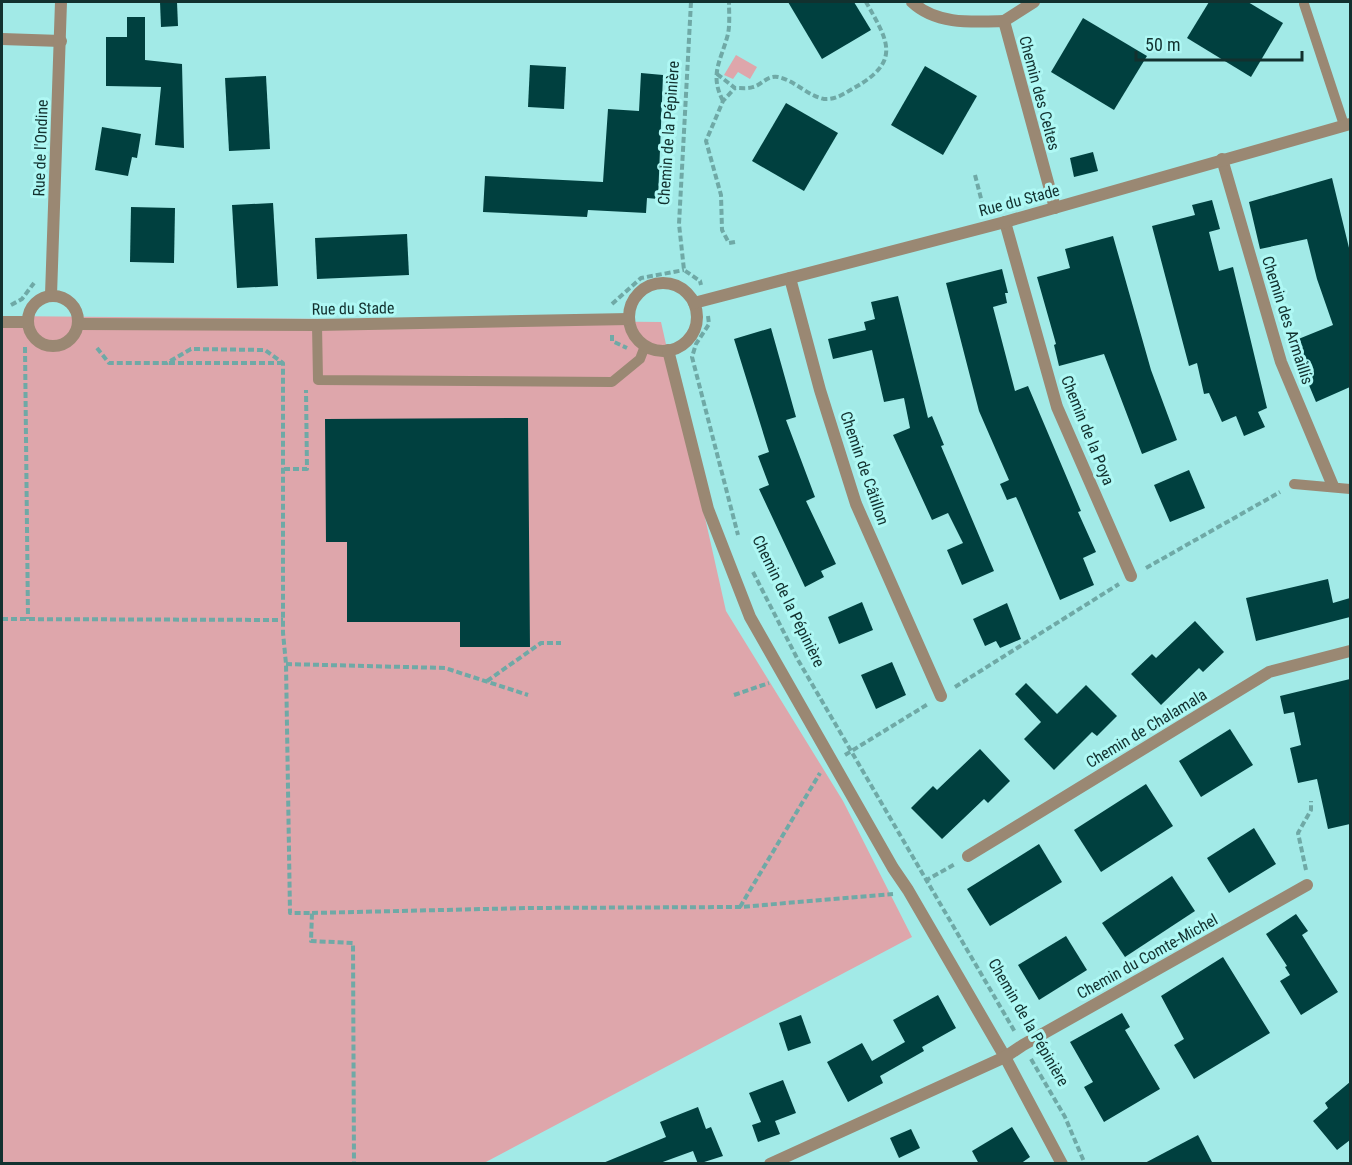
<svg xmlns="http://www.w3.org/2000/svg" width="1352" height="1165" font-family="'Roboto Condensed',sans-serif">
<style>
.green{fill:#dea6ab}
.building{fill:#00403f}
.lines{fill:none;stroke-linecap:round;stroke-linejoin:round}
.path{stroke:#6fa9a6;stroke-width:4;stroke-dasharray:6 3;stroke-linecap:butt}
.service{stroke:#9a8873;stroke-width:10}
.minor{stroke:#9a8873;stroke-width:12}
.labels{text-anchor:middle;stroke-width:6;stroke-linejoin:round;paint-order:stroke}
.street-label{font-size:16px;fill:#12312f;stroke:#aff8f4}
</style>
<rect width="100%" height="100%" fill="#a2eae7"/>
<g class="green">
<polygon points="736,55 757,67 750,79 738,72 733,79 724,75"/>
<polygon points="2,316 661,322 726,611 843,801 912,937 484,1163 2,1163"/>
</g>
<g class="building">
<polygon points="160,2 177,2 178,26 161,27"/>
<polygon points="788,2 854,2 871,30 822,59"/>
<polygon points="1209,2 1248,2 1283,23 1251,77 1187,38"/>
<polygon points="127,17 145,17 145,60 182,64 184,148 155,145 161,87 106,86 106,37 127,37"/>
<polygon points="1083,18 1147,56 1114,110 1051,72"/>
<polygon points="530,65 566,67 564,109 528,107"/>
<polygon points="925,66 977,96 943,155 891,125"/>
<polygon points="641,73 663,75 658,199 647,198 646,213 588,210 587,217 483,212 485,176 603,182 608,109 639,111"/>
<polygon points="266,76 270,149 229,151 225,78"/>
<polygon points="786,103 838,133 804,191 752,161"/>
<polygon points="102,127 141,134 137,158 132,157 128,176 95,170"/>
<polygon points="1093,152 1098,171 1074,177 1070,158"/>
<polygon points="1332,178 1350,252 1350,387 1316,402 1291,342 1333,325 1317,279 1307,239 1260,249 1249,202"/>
<polygon points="1212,200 1220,229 1209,232 1219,271 1233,267 1267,408 1258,412 1265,427 1244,436 1236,416 1222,422 1209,393 1204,394 1197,363 1189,366 1152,226 1195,215 1192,205"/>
<polygon points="273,203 278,286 237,288 232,205"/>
<polygon points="131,207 175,208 174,263 130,262"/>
<polygon points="407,234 409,275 317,279 315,238"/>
<polygon points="1113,236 1151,370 1177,440 1142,454 1104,354 1059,366 1054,345 1056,344 1037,277 1070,268 1065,249"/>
<polygon points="1002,269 1008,293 1005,293 1007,303 993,307 1015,391 1028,386 1081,511 1078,512 1096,552 1083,558 1094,585 1060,600 1018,501 1016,497 1007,500 1000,484 1009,480 979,411 946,283"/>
<polygon points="898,296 928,418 932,416 944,445 941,446 994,571 962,585 947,550 963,543 948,513 932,520 893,435 910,428 904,398 884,402 872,350 833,359 828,339 866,330 864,322 875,319 871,302"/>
<polygon points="771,328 796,417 786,420 815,497 806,501 836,564 821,571 824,577 805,587 759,489 769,485 758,456 769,452 734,339"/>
<polygon points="528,418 530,647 460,647 460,622 347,622 347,542 326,542 325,419"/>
<polygon points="1189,470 1205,508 1170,522 1154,485"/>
<polygon points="1328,579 1333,603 1350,598 1350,617 1256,641 1246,598"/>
<polygon points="862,602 873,630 839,644 828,617"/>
<polygon points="1007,603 1021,639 1000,648 996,641 985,646 973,619"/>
<polygon points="1195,621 1224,652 1203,672 1199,668 1161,705 1131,674 1152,654 1156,658"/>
<polygon points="892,662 906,695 876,709 861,675"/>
<polygon points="1350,679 1350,824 1328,829 1317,779 1298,783 1290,748 1301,745 1294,712 1284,714 1280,696"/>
<polygon points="1026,683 1057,714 1086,685 1117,716 1097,736 1092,732 1054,770 1024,739 1041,722 1015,694"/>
<polygon points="1230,729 1253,765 1201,797 1179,761"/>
<polygon points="980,749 1010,781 988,803 984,799 942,839 911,808 933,786 937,790"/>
<polygon points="1146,784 1173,826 1101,872 1074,830"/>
<polygon points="1254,828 1276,864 1229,893 1207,858"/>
<polygon points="1039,844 1062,882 990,926 967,889"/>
<polygon points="1172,876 1195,911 1125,957 1102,923"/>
<polygon points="1296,914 1308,931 1302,935 1338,992 1301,1015 1280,981 1290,975 1285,967 1287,966 1266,934"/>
<polygon points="1066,936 1087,970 1039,1000 1018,965"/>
<polygon points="1223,957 1270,1033 1194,1079 1174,1045 1184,1039 1161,996"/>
<polygon points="938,995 956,1028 922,1047 924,1051 880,1076 883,1083 848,1102 827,1062 862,1043 872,1061 905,1042 893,1020"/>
<polygon points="1122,1013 1130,1027 1125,1030 1160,1089 1104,1122 1084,1087 1093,1082 1070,1042"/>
<polygon points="801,1015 811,1043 788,1051 779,1023"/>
<polygon points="783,1080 796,1113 775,1121 780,1134 758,1142 752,1125 761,1122 749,1093"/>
<polygon points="1350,1082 1350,1140 1337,1150 1313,1121 1328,1108 1325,1103"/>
<polygon points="698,1107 706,1129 711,1127 723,1156 698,1164 693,1151 660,1163 603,1163 666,1137 660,1122"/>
<polygon points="1012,1127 1030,1157 1020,1164 979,1164 972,1151"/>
<polygon points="911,1129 920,1148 899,1158 890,1138"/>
<polygon points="1198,1135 1213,1164 1143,1164"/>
</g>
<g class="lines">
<g class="path">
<polyline points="691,2 679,224 684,270 700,281 701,285"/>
<path d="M717,74L735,88C741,88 748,89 753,87C762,85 767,75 778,77C794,80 808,96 824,99C836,100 845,93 854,88C902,61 888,41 866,2"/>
<path d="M723,101C709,74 721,61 728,34C730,24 729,12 729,2"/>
<polyline points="975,175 984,210"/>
<polyline points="735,242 729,243 722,230 721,195 706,141 723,101 735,88"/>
<polyline points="612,304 641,278 684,270"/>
<polyline points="11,305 22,299 34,283"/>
<polyline points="708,316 709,324 696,344 692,357 738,535"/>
<polyline points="612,335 612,341 627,348"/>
<polyline points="25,347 28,619"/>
<polyline points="97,348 109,363 167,363 191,349 265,350 283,363 283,633 286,664 290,913 312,913 311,941 353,943 354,1164"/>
<polyline points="169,363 282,363"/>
<polyline points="284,469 307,469 306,390"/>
<polyline points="1146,568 1280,492"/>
<polyline points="753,572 798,660 1015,1032"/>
<polyline points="2,619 283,620"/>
<polyline points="286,664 445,668 528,695"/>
<polyline points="487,681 541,643 561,643"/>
<polyline points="955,687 1119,584"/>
<polyline points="734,695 769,683"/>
<polyline points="845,755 928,704"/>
<polyline points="1306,870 1298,833 1311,810 1311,801"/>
<polyline points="925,881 955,864"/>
<polyline points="740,907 820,773"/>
<polyline points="312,913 528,908 740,907 893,894"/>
<polyline points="1031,1059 1065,1117 1085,1164"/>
</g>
<g class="service">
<polyline points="1304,4 1344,125"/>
<polyline points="317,325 318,380 612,382 640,359 645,346"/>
<polyline points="1294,484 1350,489"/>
</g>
<g class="minor">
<path d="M912,2C936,25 973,22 1004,21"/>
<polyline points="1034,2 1004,21 1055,208"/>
<polyline points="2,39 61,41"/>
<polyline points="1222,159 1281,362 1333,486"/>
<polyline points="1005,222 1057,407 1131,576"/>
<polyline points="790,278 820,390 856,504 941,696"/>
<circle cx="663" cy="317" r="34"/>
<polyline points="51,295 61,2"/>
<circle cx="53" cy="321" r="25"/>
<polyline points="694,303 1005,222 1350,124"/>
<polyline points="2,322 28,322"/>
<polyline points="78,324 317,325 629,319"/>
<polyline points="668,350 708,509 750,617 893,868 908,890 1005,1057 1062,1164"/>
<polyline points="968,856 1269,672 1350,651"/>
<polyline points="770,1164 1005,1057 1023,1045 1307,885"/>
</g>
</g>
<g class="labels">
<g class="street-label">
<text transform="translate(1040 93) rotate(75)" y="6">Chemin des Celtes</text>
<text transform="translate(668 133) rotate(-86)" y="6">Chemin de la Pépinière</text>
<text transform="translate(40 148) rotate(-88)" y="6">Rue de l'Ondine</text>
<text transform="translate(1019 200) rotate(-15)" y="6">Rue du Stade</text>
<text transform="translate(353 308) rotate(-1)" y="6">Rue du Stade</text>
<text transform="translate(1288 320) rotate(72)" y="6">Chemin des Armaillis</text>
<text transform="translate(1088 430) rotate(68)" y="6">Chemin de la Poya</text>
<text transform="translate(865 468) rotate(71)" y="6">Chemin de Câtillon</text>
<text transform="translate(789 601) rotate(64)" y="6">Chemin de la Pépinière</text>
<text transform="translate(1146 728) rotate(-31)" y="6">Chemin de Chalamala</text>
<text transform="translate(1147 956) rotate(-29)" y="6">Chemin du Comte-Michel</text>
<text transform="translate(1029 1022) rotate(60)" y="6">Chemin de la Pépinière</text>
</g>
</g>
<rect width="1352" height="1165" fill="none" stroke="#12312f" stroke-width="6"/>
<path d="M1136 51v9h166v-9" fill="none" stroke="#12312f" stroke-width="3"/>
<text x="1145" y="51" font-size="18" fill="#12312f" stroke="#aff8f4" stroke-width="4.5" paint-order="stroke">50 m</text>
</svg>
